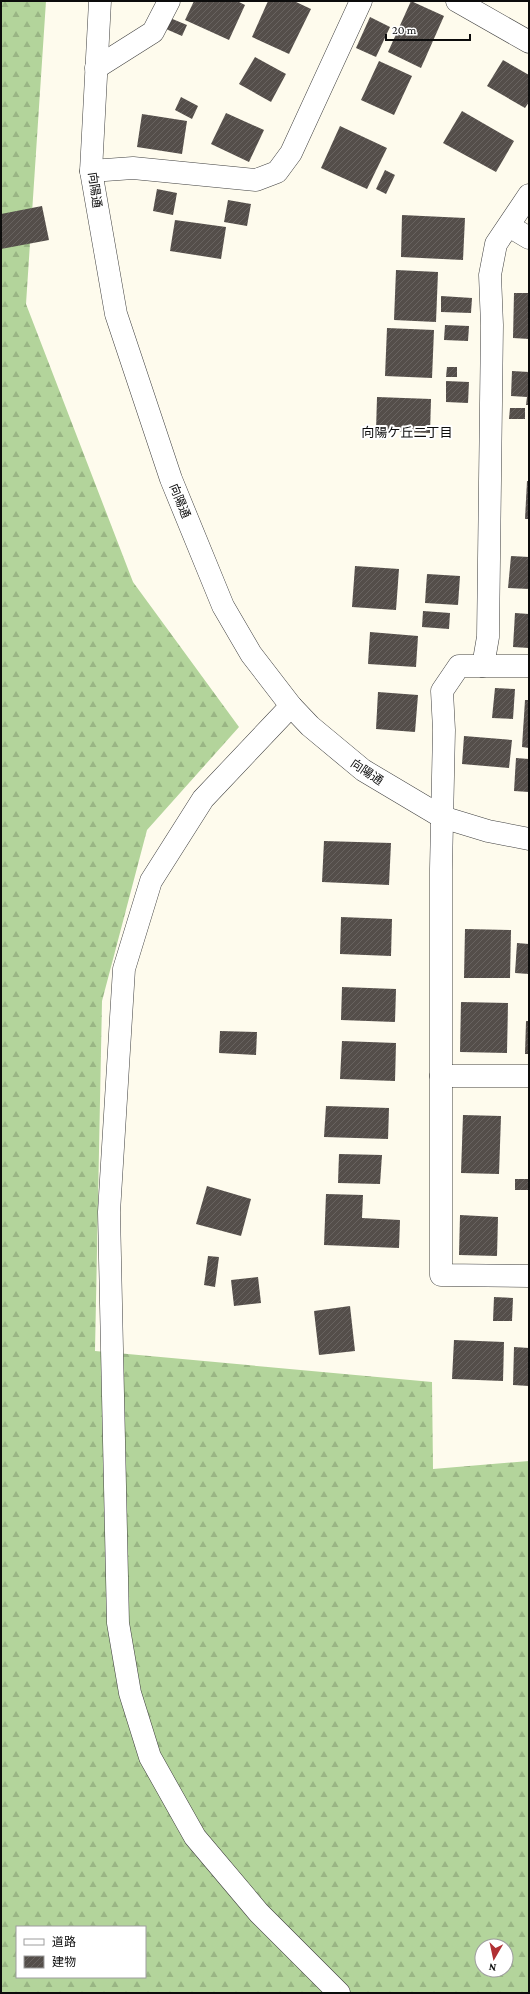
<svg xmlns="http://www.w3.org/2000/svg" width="530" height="1994" font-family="'Crimson Pro','Noto Sans JP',serif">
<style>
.forest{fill:url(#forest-firs);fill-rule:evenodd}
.building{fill:url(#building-hatch)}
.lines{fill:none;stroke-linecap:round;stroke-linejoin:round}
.minor-casing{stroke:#3f3f3f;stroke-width:23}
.tertiary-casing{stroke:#3f3f3f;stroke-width:23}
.minor{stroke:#fff;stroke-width:22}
.tertiary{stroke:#fff;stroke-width:22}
.labels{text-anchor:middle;stroke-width:4;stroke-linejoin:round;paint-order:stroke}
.street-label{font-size:12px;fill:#0c0c0c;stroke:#fff}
.neighbourhood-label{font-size:13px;fill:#0c0c0c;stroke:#fff}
</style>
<defs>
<pattern id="forest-firs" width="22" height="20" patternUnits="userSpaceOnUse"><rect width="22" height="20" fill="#b3d49b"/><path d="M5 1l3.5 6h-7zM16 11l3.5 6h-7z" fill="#99b584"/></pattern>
<pattern id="building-hatch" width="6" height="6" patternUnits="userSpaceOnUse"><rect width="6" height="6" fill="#544e4a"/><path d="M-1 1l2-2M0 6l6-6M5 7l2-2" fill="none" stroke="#686360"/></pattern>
</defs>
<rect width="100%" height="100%" fill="#fefbed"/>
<path class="forest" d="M1,1H46L26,304L133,582L239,727L147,830L102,1001L95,1351L432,1382L433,1469L529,1461V1993H1ZM17,1927H145V1977H17ZM482,1946H506V1970H482Z"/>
<g class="building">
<polygon points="194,1 237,1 245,5 229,40 185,20"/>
<polygon points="268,1 294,1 311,9 289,54 252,37"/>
<polygon points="411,1 444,16 421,68 388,52"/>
<polygon points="370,17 390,27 376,57 356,48"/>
<polygon points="170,18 187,25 182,36 166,29"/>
<polygon points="255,57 286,74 271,102 239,84"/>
<polygon points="503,60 529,75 529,102 525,108 487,86"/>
<polygon points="379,61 412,76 394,115 361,100"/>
<polygon points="181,97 198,106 192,119 175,110"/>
<polygon points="462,111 514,141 496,172 443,143"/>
<polygon points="226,113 264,130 249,162 211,144"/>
<polygon points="142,114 187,121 182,154 137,147"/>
<polygon points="340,126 387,148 367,189 321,168"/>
<polygon points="385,170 395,175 386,194 376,189"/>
<polygon points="157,189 177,193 173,215 153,211"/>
<polygon points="228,200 251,204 247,226 224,222"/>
<polygon points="42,206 49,240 1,249 1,214"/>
<polygon points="402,215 465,218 463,260 401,257"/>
<polygon points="175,220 226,227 221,259 170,251"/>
<polygon points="396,270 438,272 436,322 394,320"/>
<polygon points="514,293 529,293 529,339 513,338"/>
<polygon points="441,296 472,298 471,313 441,312"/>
<polygon points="445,325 469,326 468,341 444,340"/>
<polygon points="387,328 434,330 432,378 385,376"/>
<polygon points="447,367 457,367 457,377 446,377"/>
<polygon points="512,371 529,372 529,405 526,405 527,397 511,396"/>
<polygon points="446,381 469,382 468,403 446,402"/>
<polygon points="377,397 431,399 430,433 376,431"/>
<polygon points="510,408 525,408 525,419 509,419"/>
<polygon points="527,481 529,481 529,519 525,519"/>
<polygon points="511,556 529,557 529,589 508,588"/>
<polygon points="355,566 399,569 396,610 352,607"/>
<polygon points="427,574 460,576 458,605 425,603"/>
<polygon points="423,611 450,613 449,629 422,627"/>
<polygon points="515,613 529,614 529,648 513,647"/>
<polygon points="370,632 418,636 416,667 368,664"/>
<polygon points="495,688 515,689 513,719 492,718"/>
<polygon points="378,692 418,695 415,732 376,729"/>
<polygon points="525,700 529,700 529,748 522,747"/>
<polygon points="464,736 512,740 509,768 462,764"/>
<polygon points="516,758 529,759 529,792 514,791"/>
<polygon points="324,841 391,843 389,885 322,882"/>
<polygon points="341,917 392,919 391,956 340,954"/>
<polygon points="465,929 511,930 510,978 464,978"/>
<polygon points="517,943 529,944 529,974 515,973"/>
<polygon points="342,987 396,989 395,1022 341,1020"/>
<polygon points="461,1002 508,1003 507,1053 460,1052"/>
<polygon points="526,1021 529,1021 529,1054 525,1054"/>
<polygon points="220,1031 257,1032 256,1055 219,1053"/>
<polygon points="342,1041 396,1043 395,1081 340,1079"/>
<polygon points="326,1106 389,1108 388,1139 324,1137"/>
<polygon points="463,1115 501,1116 499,1174 461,1173"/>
<polygon points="339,1154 382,1155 380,1184 338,1183"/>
<rect x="515" y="1179" width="14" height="11"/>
<polygon points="207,1186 251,1199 241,1236 196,1224"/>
<polygon points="326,1194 363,1195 362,1218 400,1220 399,1248 324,1245"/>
<polygon points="460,1215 498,1217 497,1256 459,1255"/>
<polygon points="208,1256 219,1257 215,1287 204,1285"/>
<polygon points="258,1277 261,1303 234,1306 231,1280"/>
<polygon points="494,1297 513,1298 512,1321 493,1321"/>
<polygon points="350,1306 355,1351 319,1355 314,1311"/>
<polygon points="454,1340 504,1342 503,1381 452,1379"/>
<polygon points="514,1347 529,1348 529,1386 513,1385"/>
</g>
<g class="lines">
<defs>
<g id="minor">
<polyline points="457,1 529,42"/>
<polyline points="96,68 153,32 169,1"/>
<polyline points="91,171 133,168 256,180 277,172 291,153 361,1"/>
<polyline points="529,195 496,244 490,275 492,325 488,637 483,666 459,666 442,691 444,730 441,869 441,1275 529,1276"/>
<polyline points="509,226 529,238"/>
<polyline points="483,666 529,666"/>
<polyline points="441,1076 529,1076"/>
</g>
<g id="tertiary">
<polyline points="100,1 91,171 116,314 171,479 223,606 251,654 291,706 310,726 363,770 442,817 488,831 529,839"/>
<polyline points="291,706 203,799 151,881 124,969 109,1212 118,1623 130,1693 150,1757 195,1837 259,1913 339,1993"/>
</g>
</defs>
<use href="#minor" class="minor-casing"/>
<use href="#tertiary" class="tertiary-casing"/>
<use href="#minor" class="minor"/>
<use href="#tertiary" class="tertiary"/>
</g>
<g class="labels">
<g class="street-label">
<text transform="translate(95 190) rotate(82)" y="4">向陽通</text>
<text transform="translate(180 501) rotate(68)" y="4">向陽通</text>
<text transform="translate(367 772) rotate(34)" y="4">向陽通</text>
</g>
<g class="neighbourhood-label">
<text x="407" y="437">向陽ケ丘二丁目</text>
</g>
</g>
<rect width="530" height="1994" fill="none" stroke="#0c0c0c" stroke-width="4"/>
<rect x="16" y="1926" width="130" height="52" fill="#ffffff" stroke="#9e9e9e"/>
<rect x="24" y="1939" width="20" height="6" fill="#ffffff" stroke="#9e9e9e"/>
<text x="52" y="1946" font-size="12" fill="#0c0c0c">道路</text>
<rect x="24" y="1956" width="20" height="12" fill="url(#building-hatch)" stroke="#9e9e9e"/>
<text x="52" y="1966" font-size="12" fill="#0c0c0c">建物</text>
<g transform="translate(494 1958) rotate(189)"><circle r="19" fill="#ffffff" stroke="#9e9e9e"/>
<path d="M0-3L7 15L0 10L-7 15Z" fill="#b13033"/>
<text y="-6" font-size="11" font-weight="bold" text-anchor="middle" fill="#0c0c0c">N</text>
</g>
<path d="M386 34v6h84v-6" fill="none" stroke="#0c0c0c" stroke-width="2"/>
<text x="392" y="34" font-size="12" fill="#0c0c0c" stroke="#ffffff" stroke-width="3" paint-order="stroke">20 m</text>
</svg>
